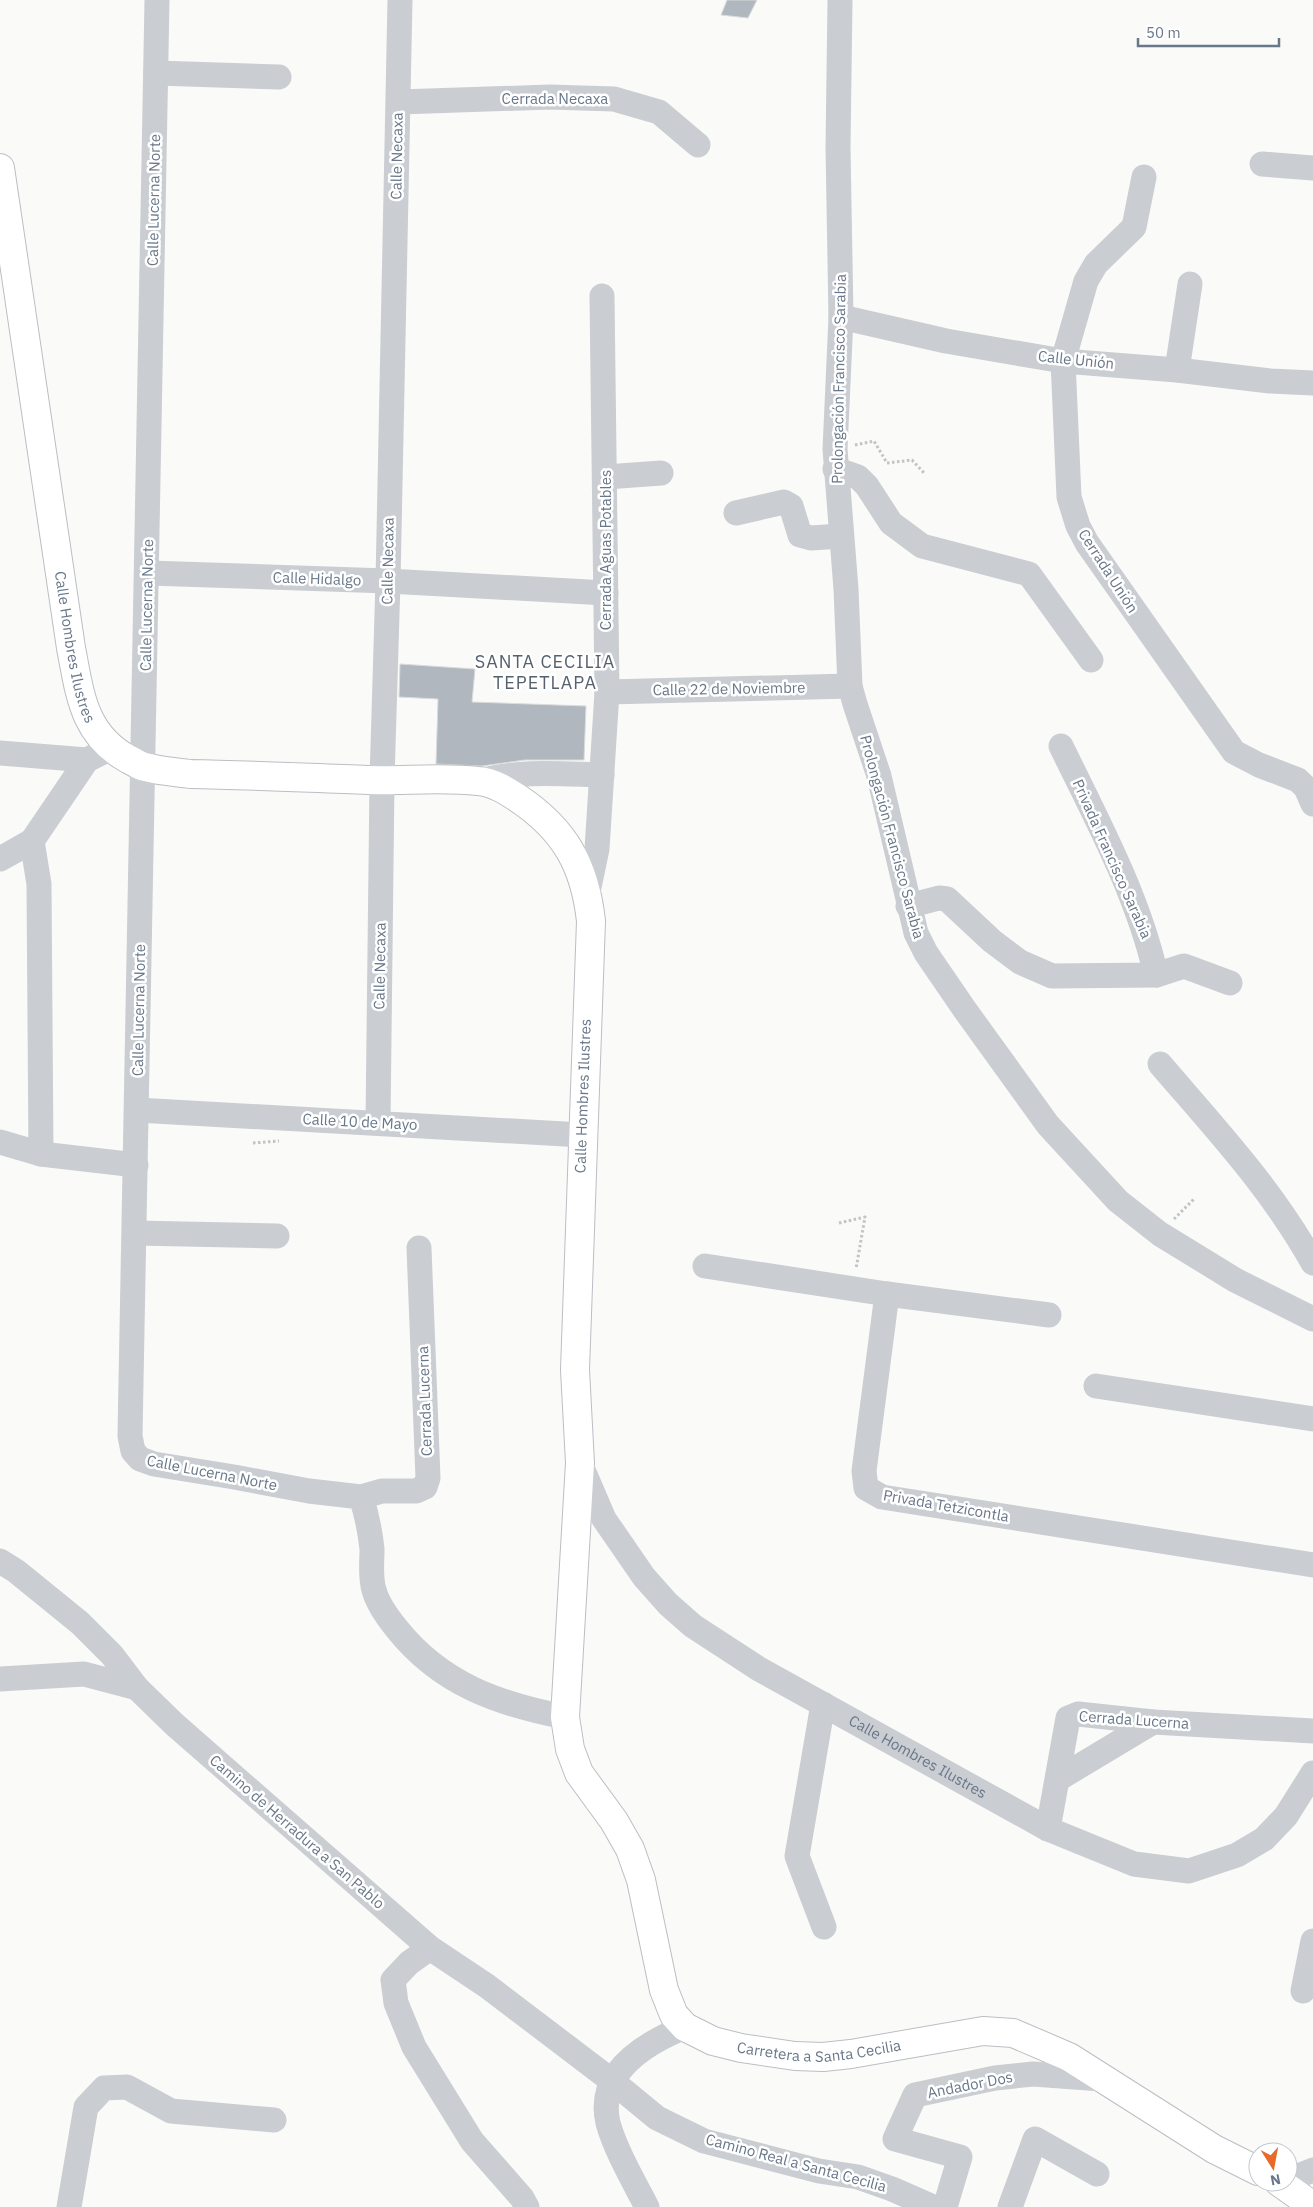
<svg xmlns="http://www.w3.org/2000/svg" width="1313" height="2207" font-family="'IBM Plex Sans',sans-serif">
<style>
.building{fill:#b0b7be;stroke:#dbdcda}
.lines{fill:none;stroke-linecap:round;stroke-linejoin:round}
.major-casing{stroke:#bbbec3;stroke-width:30}
.path{stroke:#c1c4c6;stroke-width:3;stroke-dasharray:2.5 2.5;stroke-linecap:butt}
.minor{stroke:#cacdd1;stroke-width:25}
.major{stroke:#fff;stroke-width:28}
.labels{text-anchor:middle;stroke-width:5;stroke-linejoin:round;paint-order:stroke}
.street-label{font-size:15px;fill:#687789;stroke:#fff}
.quarter-label{font-size:18px;letter-spacing:1px;fill:#56616e;stroke:#fff}
</style>
<rect width="100%" height="100%" fill="#fafaf8"/>
<g class="building">
<polygon points="727,0 757,0 748,18 721,15"/>
<polygon points="400,664 475,669 472,702 586,706 584,760 525,760 482,766 436,764 438,699 399,697"/>
</g>
<g class="lines">
<defs>
<g id="major">
<path id="s2" d="M0,168L71,648C80,694 83,734 128,759C133,761 139,766 145,767C160,771 175,772 190,774C250,775 309,778 368,780C404,781 442,777 478,781C493,782 507,791 519,799C565,830 585,866 591,921L575,1370L580,1463L565,1717L570,1749L579,1773L614,1821L630,1849L641,1880L664,1990L674,2015L685,2027L713,2041L741,2048L795,2056L823,2057L851,2054L983,2031L1013,2033L1069,2057L1214,2149L1258,2171"/>
<polyline points="1279,2182 1313,2206"/>
</g>
</defs>
<use href="#major" class="major-casing"/>
<g class="path">
<polyline points="855,445 874,441 887,463 912,460 925,474"/>
<polyline points="253,1143 279,1141"/>
<polyline points="1174,1219 1195,1198"/>
<polyline points="839,1223 865,1217 856,1269"/>
</g>
<g class="minor">
<path d="M157,0L130,1436L133,1451L140,1459L154,1464L234,1477L309,1491L361,1497C367,1515 370,1530 372,1549C372,1563 370,1577 374,1590C378,1605 388,1618 397,1629C441,1684 498,1704 565,1717"/>
<polyline points="840,0 838,148 841,317 835,449 846,589 850,686 855,704 879,776 916,933 926,953 965,1010 1048,1125 1118,1201 1160,1234 1235,1280 1313,1319"/>
<polyline points="156,73 279,77"/>
<polyline points="399,102 550,97 614,99 659,112 698,145"/>
<polyline points="1262,164 1313,168"/>
<polyline points="1144,177 1134,227 1096,264 1086,281 1063,361 1069,497 1078,526 1087,543 1234,752 1259,765 1298,780 1306,788 1313,804"/>
<polyline points="841,317 946,341 1063,361 1177,370 1270,381 1313,383"/>
<polyline points="1177,370 1190,284"/>
<polyline points="835,469 858,477 867,486 891,523 922,546 1029,574 1091,660"/>
<polyline points="606,477 661,473"/>
<polyline points="736,513 784,502 791,506 800,535 811,538 841,536"/>
<polyline points="148,573 388,581 606,593"/>
<polyline points="607,692 850,686"/>
<path d="M1061,746C1097,820 1138,895 1156,975"/>
<polyline points="0,753 87,760"/>
<path d="M479,781C520,770 561,774 602,775"/>
<polyline points="0,859 32,841"/>
<polyline points="588,892 597,849 607,692 602,296"/>
<polyline points="908,906 939,898 947,899 992,941 1020,962 1052,976 1156,975 1184,966 1230,983"/>
<path d="M1160,1064C1215,1128 1272,1189 1313,1263"/>
<polyline points="137,1110 582,1135"/>
<polyline points="378,1122 382,780 388,581 400,0"/>
<polyline points="0,1142 41,1154 136,1165"/>
<polyline points="41,1154 39,884 32,841 87,760 111,748"/>
<polyline points="135,1233 277,1236"/>
<polyline points="705,1266 887,1294 1049,1315"/>
<polyline points="887,1294 864,1471 866,1488 882,1497 1313,1565"/>
<polyline points="1096,1386 1313,1419"/>
<path id="s1" d="M580,1463L604,1519L644,1577L668,1604L693,1626L759,1669L1048,1829L1134,1864L1189,1871L1237,1855L1264,1839L1286,1816L1313,1773"/>
<polyline points="361,1497 382,1491 416,1491 425,1487 428,1478 419,1248"/>
<polyline points="0,1561 16,1571 80,1623 112,1655 137,1688 174,1724 430,1948 487,1986 612,2081 657,2118 704,2141 819,2171 858,2177 892,2189 933,2207"/>
<polyline points="0,1679 84,1674 137,1688"/>
<polyline points="823,1704 797,1856 824,1927"/>
<polyline points="1058,1779 1153,1722"/>
<polyline points="1048,1829 1068,1718 1078,1714 1153,1722 1313,1731"/>
<polyline points="430,1948 409,1963 393,1980 396,2003 414,2047 472,2141 522,2198 527,2207"/>
<polyline points="1303,1991 1313,1941"/>
<polyline points="1288,2180 1313,2170"/>
<polyline points="69,2207 86,2107 104,2088 127,2087 171,2111 274,2120"/>
<path d="M647,2207C634,2182 615,2149 608,2123C596,2072 646,2043 685,2027"/>
<polyline points="945,2207 960,2157 895,2139 915,2095 995,2078 1033,2074 1102,2079"/>
<polyline points="1010,2207 1035,2139 1097,2174"/>
</g>
<use href="#major" class="major"/>
</g>
<g class="labels">
<g class="street-label">
<text x="555" y="104">Cerrada Necaxa</text>
<text transform="translate(397 156) rotate(-89)" y="5">Calle Necaxa</text>
<text transform="translate(154 200) rotate(-89)" y="5">Calle Lucerna Norte</text>
<text transform="translate(1076 360) rotate(6)" y="5">Calle Unión</text>
<text transform="translate(839 379) rotate(-89)" y="5">Prolongación Francisco Sarabia</text>
<text transform="translate(606 550) rotate(-90)" y="5">Cerrada Aguas Potables</text>
<text transform="translate(388 561) rotate(-89)" y="5">Calle Necaxa</text>
<text transform="translate(1108 571) rotate(57)" y="5">Cerrada Unión</text>
<text transform="translate(317 579) rotate(2)" y="5">Calle Hidalgo</text>
<text transform="translate(147 605) rotate(-89)" y="5">Calle Lucerna Norte</text>
<text dy="5" stroke="none"><textPath href="#s2" startOffset="485">Calle Hombres Ilustres</textPath></text>
<text transform="translate(729 689) rotate(-1)" y="5">Calle 22 de Noviembre</text>
<text transform="translate(892 837) rotate(75)" y="5">Prolongación Francisco Sarabia</text>
<text transform="translate(1112 859) rotate(66)" y="5">Privada Francisco Sarabia</text>
<text transform="translate(380 966) rotate(-89)" y="5">Calle Necaxa</text>
<text transform="translate(139 1010) rotate(-89)" y="5">Calle Lucerna Norte</text>
<text transform="translate(583 1096) rotate(-88)" y="5">Calle Hombres Ilustres</text>
<text transform="translate(360 1122) rotate(3)" y="5">Calle 10 de Mayo</text>
<text transform="translate(425 1401) rotate(-92)" y="5">Cerrada Lucerna</text>
<text transform="translate(212 1473) rotate(11)" y="5">Calle Lucerna Norte</text>
<text transform="translate(946 1506) rotate(10)" y="5">Privada Tetzicontla</text>
<text transform="translate(1134 1720) rotate(4)" y="5">Cerrada Lucerna</text>
<text dy="5" stroke="none"><textPath href="#s1" startOffset="461">Calle Hombres Ilustres</textPath></text>
<text transform="translate(297 1832) rotate(41)" y="5">Camino de Herradura a San Pablo</text>
<text dy="5" stroke="none"><textPath href="#s2" startOffset="2434">Carretera a Santa Cecilia</textPath></text>
<text transform="translate(970 2085) rotate(-11)" y="5">Andador Dos</text>
<text transform="translate(796 2163) rotate(15)" y="5">Camino Real a Santa Cecilia</text>
</g>
<g class="quarter-label">
<text x="545" y="668">SANTA CECILIA<tspan x="545" dy="21">TEPETLAPA</tspan></text>
</g>
</g>
<g transform="translate(1273 2167) rotate(169)"><circle r="24" fill="#ffffff" stroke="#c3c9d0"/>
<path d="M0-4L9 19L0 12L-9 19Z" fill="#e8692a"/>
<text y="-8" font-size="14" font-weight="bold" text-anchor="middle" fill="#687789">N</text>
</g>
<path d="M1138 38v8h141v-8" fill="none" stroke="#687789" stroke-width="2.5"/>
<text x="1146" y="38" font-size="15" fill="#687789" stroke="#ffffff" stroke-width="4" paint-order="stroke">50 m</text>
</svg>
